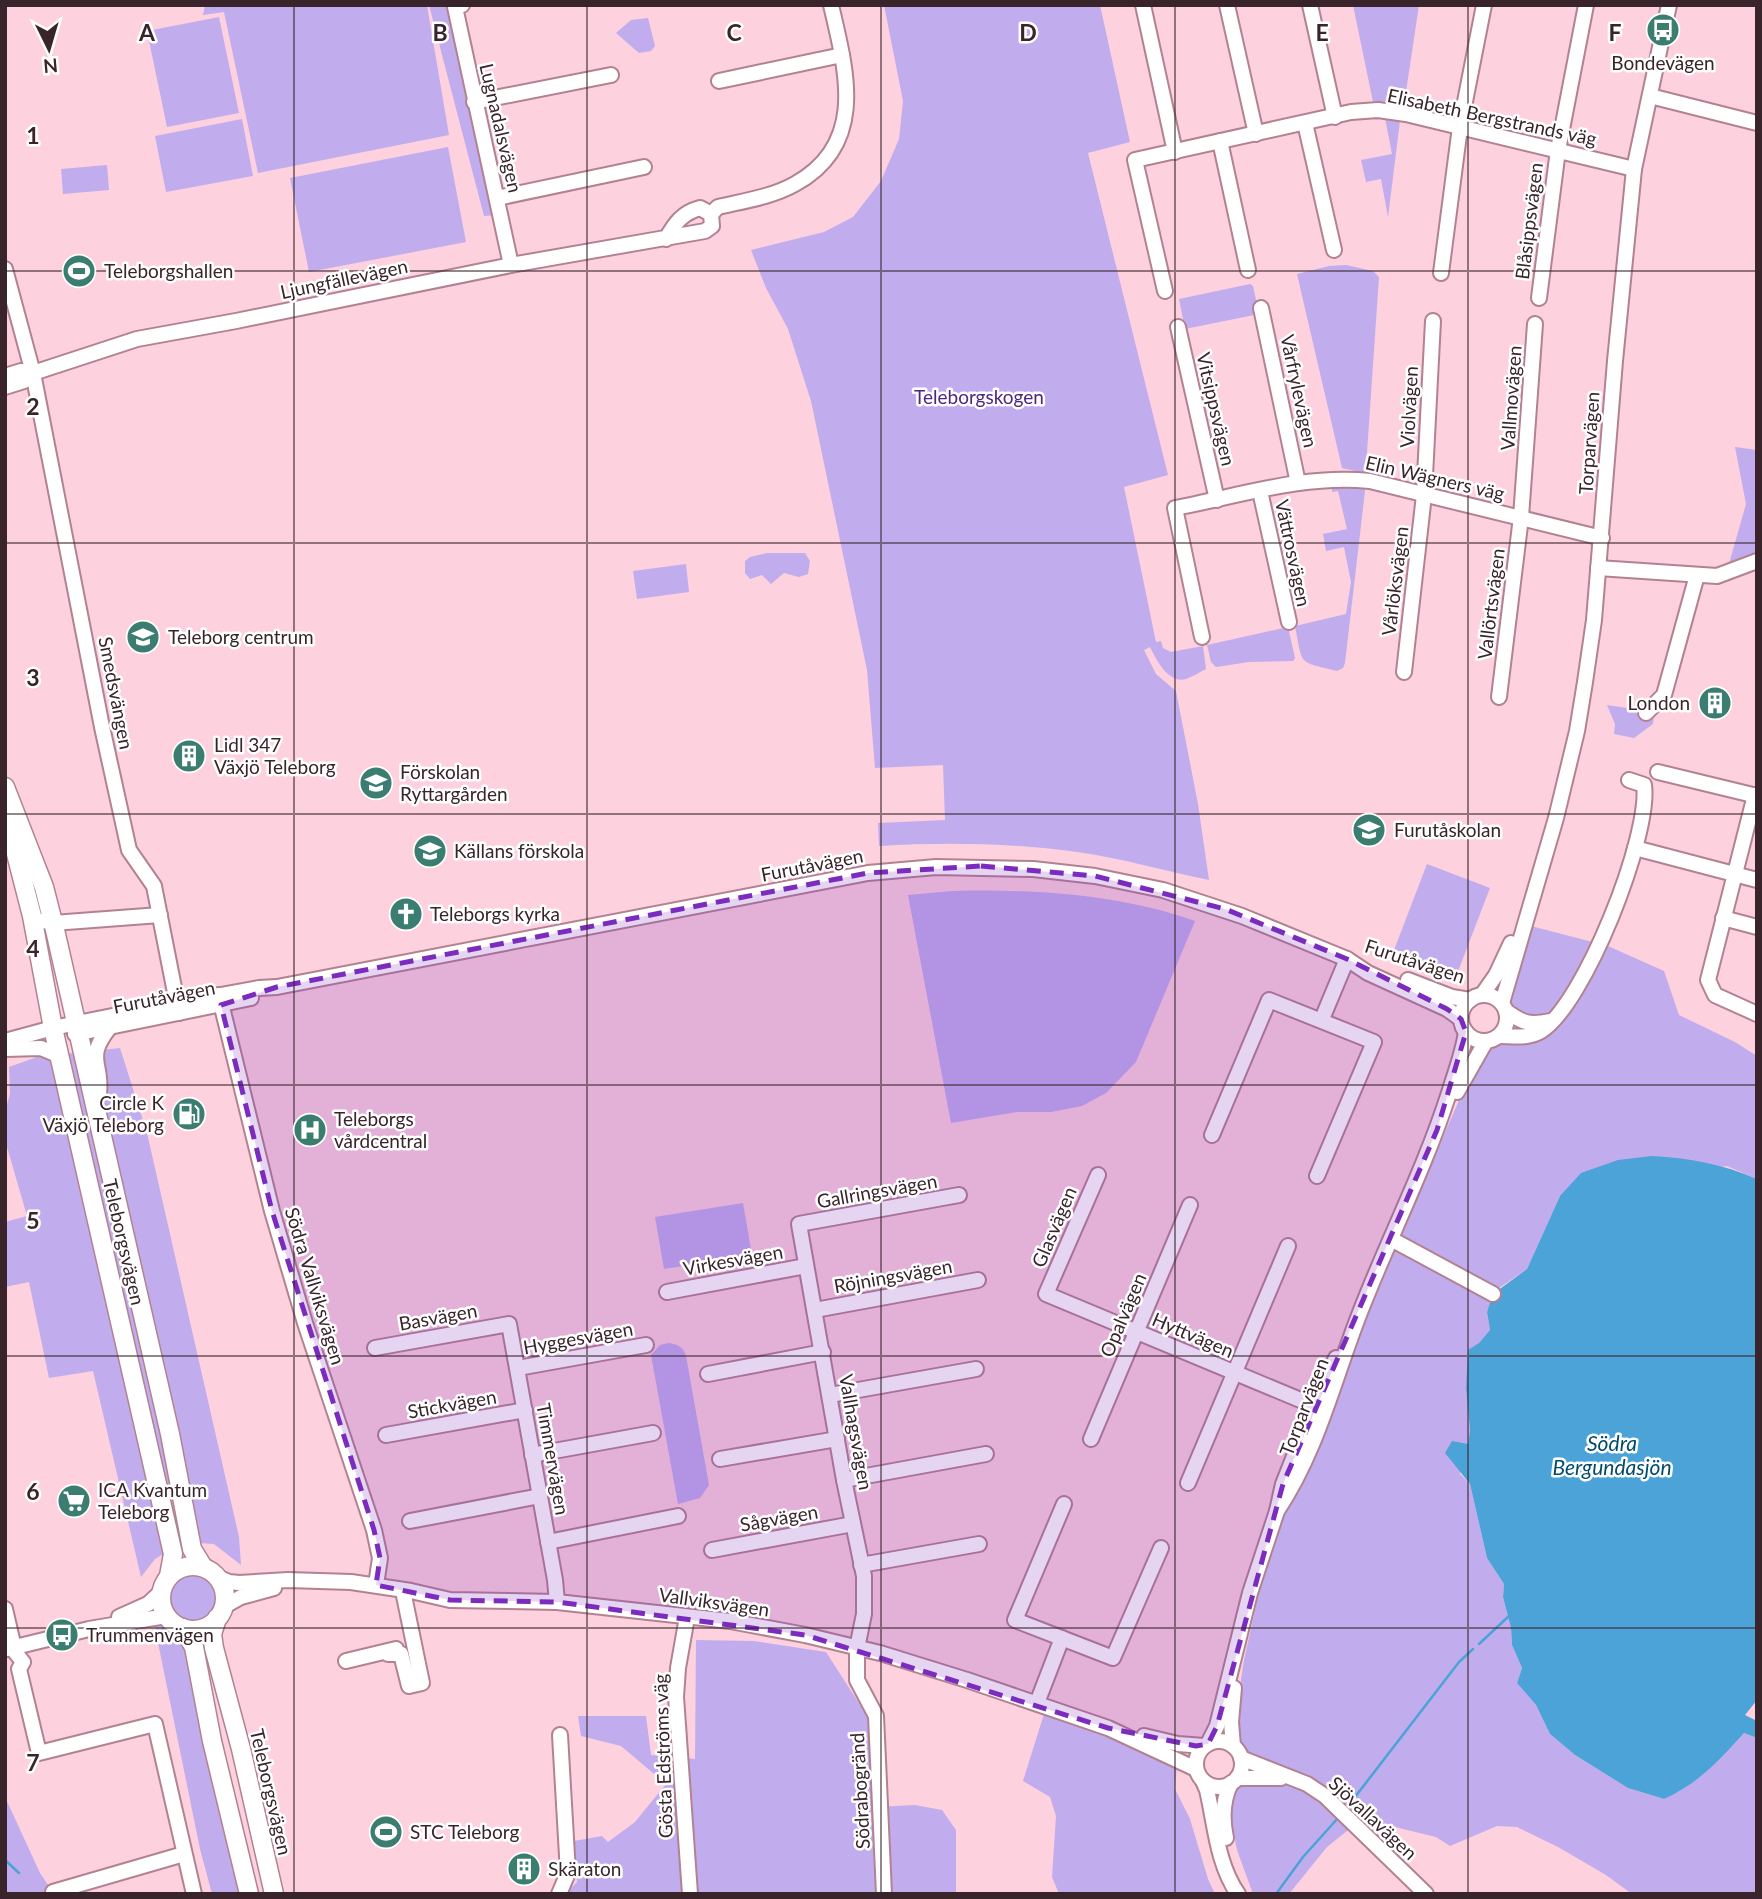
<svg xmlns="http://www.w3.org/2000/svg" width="1762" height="1899" font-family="Lato,sans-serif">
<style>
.green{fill:#c1aded}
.water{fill:#4ca3d8}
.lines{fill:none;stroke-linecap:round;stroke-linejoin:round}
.stream{stroke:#4ca3d8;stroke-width:2.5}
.minor-casing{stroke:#b38291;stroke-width:18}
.major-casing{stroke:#b38291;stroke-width:21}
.minor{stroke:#fff;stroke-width:14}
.major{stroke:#fff;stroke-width:18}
.marked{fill:#7b2cbf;fill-opacity:0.2;stroke:#7b2cbf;stroke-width:5;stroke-dasharray:14 9;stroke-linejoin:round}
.grid{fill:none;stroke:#38242a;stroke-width:2;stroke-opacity:0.55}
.labels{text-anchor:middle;stroke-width:5;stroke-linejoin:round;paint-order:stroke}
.poi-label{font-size:19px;fill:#38242a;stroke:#fff;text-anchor:start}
.street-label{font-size:19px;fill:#38242a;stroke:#fff}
.park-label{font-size:19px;fill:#4d2681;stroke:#fff}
.water-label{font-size:21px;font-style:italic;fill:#024b6e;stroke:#fff}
.grid-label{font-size:23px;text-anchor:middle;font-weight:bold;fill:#38242a;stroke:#fff;stroke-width:5;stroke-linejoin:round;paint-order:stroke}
</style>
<rect width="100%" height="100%" fill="#fdd1de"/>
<g class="green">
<polygon points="205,5 427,5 449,135 258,173 224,12 203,15"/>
<polygon points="429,5 448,5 496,215 484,216"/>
<path d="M884,5H1100L1130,142L1088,153L1168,475L1124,487L1156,642L1161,641L1163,648L1171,652L1203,646L1206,669C1200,672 1192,677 1186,679C1168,684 1156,659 1150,647L1144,650L1156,674L1176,691L1198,804L1209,880C1165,871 1121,858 1077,852C1011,843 946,842 879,846L878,823L945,820L943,765L875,768L867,670L811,401L788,329L766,288L751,250L824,232L853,217L881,181L899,139L903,101Z"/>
<polygon points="1353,5 1419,5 1404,105 1373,102"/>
<polygon points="219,17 239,113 167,127 147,31"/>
<polygon points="648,18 655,46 651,51 639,53 616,33 631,20"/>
<polygon points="1377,116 1400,119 1400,121 1388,217 1381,179 1366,182 1361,160 1392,154 1385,118 1375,120"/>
<polygon points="242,119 253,176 166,192 155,136"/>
<polygon points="448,147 466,242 309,272 290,178"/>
<polygon points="107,165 109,190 63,194 61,169"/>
<polygon points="1346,265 1373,271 1379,277 1366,467 1364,473 1342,468 1297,274 1329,266"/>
<polygon points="1250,284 1253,286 1259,314 1185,329 1179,299"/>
<polygon points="1735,447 1757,450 1757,562 1727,571 1746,504"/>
<path d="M1332,485L1364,486L1365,491L1345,663L1343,668L1337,671C1297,661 1303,666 1295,626L1346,614L1351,582L1344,547L1326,551L1323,534L1347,529L1338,491L1332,492Z"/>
<polygon points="767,553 805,553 810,561 808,574 799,577 784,573 771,584 762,575 750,579 745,573 745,561 750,557"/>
<polygon points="686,564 689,592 637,599 633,571"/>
<polygon points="1288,627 1295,658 1293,661 1249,662 1216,667 1211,662 1207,645"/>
<polygon points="1607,705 1654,712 1653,724 1634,738 1614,734 1615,724"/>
<polygon points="1427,864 1490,888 1457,974 1394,950"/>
<path d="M953,891C1033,889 1118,894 1195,921L1136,1062L1106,1093L1082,1106L1051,1112H1017L951,1123L908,895Z"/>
<path d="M1531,926L1608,946L1664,971L1679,1015L1735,1042L1757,1056V1179L1727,1166L1560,1196L1527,1269L1496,1290L1487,1312L1490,1330L1479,1343L1466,1389L1470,1430L1468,1444L1460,1474L1470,1484L1487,1558L1504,1584L1503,1597L1511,1628L1512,1645L1522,1668L1517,1683L1536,1705L1550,1734L1575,1755L1628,1788L1664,1799C1698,1784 1720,1760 1744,1733L1757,1738V1894H1632L1606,1875L1558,1847L1517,1827L1497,1826L1450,1846L1436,1837L1362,1819L1327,1847L1289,1894H1253L1237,1850L1229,1810L1231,1793L1246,1769L1245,1755L1237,1742L1234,1725L1244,1660L1259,1592L1287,1507L1443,1137C1456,1108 1467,1078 1485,1052C1493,1040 1505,1039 1511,1024L1508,999Z"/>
<polygon points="120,1048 147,1133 239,1537 241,1565 214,1544 199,1543 168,1551 155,1559 141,1577 93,1371 49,1378 29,1282 5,1287 5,1222 27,1216 5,1140 6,1108 10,1094 9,1067 37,1057"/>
<polygon points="743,1203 752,1255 664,1269 655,1217"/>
<path d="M669,1343C679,1345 683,1347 686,1356L709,1485L700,1498L678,1504L651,1355L660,1345Z"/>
<circle cx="192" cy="1598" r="27"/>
<path d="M154,1623C170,1625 178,1631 186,1645L241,1894H212L200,1849Z"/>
<polygon points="696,1640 754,1641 826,1652 871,1722 875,1807 915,1805 942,1810 956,1830 956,1894 565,1894 577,1882 574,1841 602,1836 608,1842 635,1822 666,1784 621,1746 581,1736 578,1716 646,1716 651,1755 695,1759"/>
<polygon points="1044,1714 1077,1723 1177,1763 1175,1789 1190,1819 1208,1879 1215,1894 1059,1894 1052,1877 1056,1816 1050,1797 1023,1781"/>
<polygon points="5,1797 40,1873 54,1894 5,1894"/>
</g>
<path class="water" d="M1652,1156C1690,1158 1722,1164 1757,1179V1700L1745,1715L1757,1721V1738L1744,1733C1720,1760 1698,1784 1664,1799L1628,1788L1575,1755L1550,1734L1536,1705L1517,1683L1522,1668L1512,1645L1511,1628L1503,1597L1504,1584L1487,1558L1470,1484L1445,1453L1452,1441L1468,1444L1470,1430L1466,1389L1468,1350L1479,1343L1490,1330L1487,1312L1493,1294L1527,1269L1560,1196L1581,1173L1618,1160Z"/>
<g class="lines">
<g class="stream">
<polyline points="1479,1644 1509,1616"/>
<polyline points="1345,1810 1459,1662 1473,1649"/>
<polyline points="5,1860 19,1873"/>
<polyline points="1276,1894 1303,1857 1338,1818"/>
</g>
<defs>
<g id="minor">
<polyline points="462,5 455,7 511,265"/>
<polyline points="1143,5 1175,152"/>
<polyline points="1227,5 1256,134"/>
<polyline points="1310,5 1335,117"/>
<polyline points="719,81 842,55"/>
<polyline points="1650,96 1757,123"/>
<polyline points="474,102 611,75"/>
<polyline points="1305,123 1334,250"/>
<polyline points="1220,141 1248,270"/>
<polyline points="497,198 644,167"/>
<path d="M711,214L718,207C743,201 772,197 795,184C868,144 846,70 831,5"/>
<polyline points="5,269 33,373 102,727 129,850 154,886 179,1013"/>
<polyline points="1441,273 1460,127 1484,5"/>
<polyline points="1165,291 1135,160 1351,112 1378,110 1406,114 1634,169"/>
<polyline points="1539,298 1558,150 1586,5"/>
<polyline points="1261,308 1298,483"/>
<polyline points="1178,327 1217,500"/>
<polyline points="5,376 21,371 33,373"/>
<path d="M5,387L24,381L33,373L137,339L236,321L511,265L705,231L712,226L711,214L700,208C682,213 675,223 666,239"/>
<polyline points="1260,491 1289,622"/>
<polyline points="1598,568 1717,576 1757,561"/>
<path d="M1202,637L1175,508C1239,496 1304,474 1370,481L1602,538"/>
<polyline points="1404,672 1424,495 1433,321"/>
<polyline points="1499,697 1521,517 1535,324"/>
<polyline points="1646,713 1664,695 1697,575"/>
<polyline points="1658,772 1757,796"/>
<polyline points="1755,795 1708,980 1715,995 1757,1014"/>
<polyline points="1635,848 1757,880"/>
<polyline points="1723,918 1757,927"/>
<polyline points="43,921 53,923 160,915"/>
<polyline points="1408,980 1452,997 1470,1000"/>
<circle cx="1484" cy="1018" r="23"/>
<polyline points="219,995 272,1211 305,1323 374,1530 380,1558 376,1585"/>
<polyline points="1482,995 1496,975 1511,943"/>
<polyline points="1502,1003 1556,818 1577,731 1585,682 1594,620 1615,361 1634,169 1669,5"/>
<path d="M1506,1011C1524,1024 1530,1025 1551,1021"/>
<polyline points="1322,1019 1347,959"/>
<polyline points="75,1034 251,998"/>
<path d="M1499,1036C1513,1036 1528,1039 1541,1031C1584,1005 1651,835 1644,785L1629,780"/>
<polyline points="5,1041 53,1028 177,1003 259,988 277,987 868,873 936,867 1033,869 1095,876 1163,890 1242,916 1347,959 1368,973 1447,1009 1461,1019"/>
<polyline points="5,1049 41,1048 60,1056"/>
<polyline points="1457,1092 1486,1041"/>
<path d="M99,1093C103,1063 84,1059 110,1027"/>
<polyline points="1212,1135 1269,1000 1374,1042 1317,1176"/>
<polyline points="1098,1175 1046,1294 1322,1409"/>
<polyline points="1391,1239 1493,1294"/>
<polyline points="667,1292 806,1266"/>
<polyline points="815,1310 978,1280"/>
<polyline points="375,1348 509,1324 555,1580 557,1602"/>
<polyline points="518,1368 646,1345"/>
<polyline points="708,1374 823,1352"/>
<polyline points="830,1395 976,1369"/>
<polyline points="386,1435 525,1410"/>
<polyline points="1091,1439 1190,1205"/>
<polyline points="532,1455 653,1433"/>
<polyline points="720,1459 837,1439"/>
<polyline points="844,1480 986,1454"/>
<polyline points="1188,1483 1288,1246"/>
<polyline points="1064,1504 1015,1620 1113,1658 1161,1548"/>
<path d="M1277,1511C1318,1450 1334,1378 1361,1310C1389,1238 1425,1168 1449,1093C1455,1073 1463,1053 1466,1032"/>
<polyline points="410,1521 540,1496"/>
<polyline points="548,1542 678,1516"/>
<polyline points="712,1550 853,1524"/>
<polyline points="861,1565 979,1544"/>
<polyline points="217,1577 229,1582 239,1583 288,1580 351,1582 411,1591 450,1600 557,1602 730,1621 805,1635 880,1653 967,1680 1108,1728 1196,1769"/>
<polyline points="223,1607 241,1597 274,1588"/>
<polyline points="5,1609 15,1652 23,1662 19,1669 39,1753 155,1724 194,1894"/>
<polyline points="119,1617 148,1604 161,1592"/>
<polyline points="687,1617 678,1668 676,1697 690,1894"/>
<polyline points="7,1649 89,1629 166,1616"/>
<polyline points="388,1654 401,1654 409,1686 422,1683 403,1591"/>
<polyline points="346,1661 396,1649"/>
<polyline points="1037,1703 1062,1638"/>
<polyline points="1144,1736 1178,1744 1204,1746"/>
<circle cx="1219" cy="1764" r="23"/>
<polyline points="1208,1744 1217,1726 1250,1593 1277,1511 1283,1484 1314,1406 1336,1358"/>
<polyline points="1233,1746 1231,1722 1234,1688"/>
<polyline points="1241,1758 1307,1784 1325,1796 1426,1894"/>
<polyline points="1237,1778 1281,1778"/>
<path d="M1203,1781L1207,1790C1215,1824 1217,1864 1238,1894"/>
<path d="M1226,1838C1222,1819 1222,1801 1231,1783"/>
<polyline points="53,1892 184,1854"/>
<polyline points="559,1894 568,1873 560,1735"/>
<polyline points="884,1894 876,1716 857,1680 857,1648 864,1614 864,1576 844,1480 799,1224 959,1195"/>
</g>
<g id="major">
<polyline points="5,787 44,887 55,930 170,1434 192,1549 203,1567"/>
<polyline points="6,815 32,916 53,1028 173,1554 169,1576"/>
<circle cx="193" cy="1598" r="32"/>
<polyline points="217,1618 212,1634 214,1648 241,1749 274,1894"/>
<polyline points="183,1628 194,1647 212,1741 249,1894"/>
</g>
</defs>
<use href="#minor" class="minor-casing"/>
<use href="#major" class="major-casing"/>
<use href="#minor" class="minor"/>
<use href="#major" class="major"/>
</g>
<path class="marked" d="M981,866L1095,876L1225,909L1347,959L1447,1009L1461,1019L1466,1032L1437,1130L1283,1484L1217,1726L1208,1744L1196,1746L1108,1728L805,1635L557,1602L450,1600L376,1585L380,1558L374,1530L272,1211L221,1005L277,987L868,873Z"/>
<path class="grid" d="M294,5V1894M587,5V1894M881,5V1894M1175,5V1894M1468,5V1894M5,271H1757M5,543H1757M5,814H1757M5,1085H1757M5,1356H1757M5,1628H1757"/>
<defs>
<symbol id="bus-disc" viewBox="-11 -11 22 22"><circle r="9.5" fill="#3b7e71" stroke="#fff"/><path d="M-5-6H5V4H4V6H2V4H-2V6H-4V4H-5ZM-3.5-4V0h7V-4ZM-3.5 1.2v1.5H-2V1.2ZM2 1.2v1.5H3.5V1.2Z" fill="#fff"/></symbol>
<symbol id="stadium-disc" viewBox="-11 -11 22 22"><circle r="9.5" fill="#3b7e71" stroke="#fff"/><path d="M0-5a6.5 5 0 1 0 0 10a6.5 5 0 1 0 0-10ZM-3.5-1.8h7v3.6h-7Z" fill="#fff"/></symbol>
<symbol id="school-disc" viewBox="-11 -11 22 22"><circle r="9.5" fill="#3b7e71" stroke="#fff"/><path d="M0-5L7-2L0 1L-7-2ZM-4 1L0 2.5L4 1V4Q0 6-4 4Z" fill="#fff"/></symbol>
<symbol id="building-disc" viewBox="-11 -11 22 22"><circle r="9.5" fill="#3b7e71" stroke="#fff"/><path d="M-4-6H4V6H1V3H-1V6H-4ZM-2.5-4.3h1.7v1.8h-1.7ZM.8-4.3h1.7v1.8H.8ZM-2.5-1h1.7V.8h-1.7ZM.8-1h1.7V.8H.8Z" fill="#fff"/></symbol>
<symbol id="church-disc" viewBox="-11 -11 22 22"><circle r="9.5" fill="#3b7e71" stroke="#fff"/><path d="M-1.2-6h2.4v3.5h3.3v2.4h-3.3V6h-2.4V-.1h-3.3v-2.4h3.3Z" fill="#fff"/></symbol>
<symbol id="fuel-disc" viewBox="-11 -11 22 22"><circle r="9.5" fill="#3b7e71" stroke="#fff"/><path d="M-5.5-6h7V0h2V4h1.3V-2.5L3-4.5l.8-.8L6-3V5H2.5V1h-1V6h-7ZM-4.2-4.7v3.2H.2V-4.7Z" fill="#fff"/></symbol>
<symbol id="hospital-disc" viewBox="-11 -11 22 22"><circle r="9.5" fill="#3b7e71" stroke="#fff"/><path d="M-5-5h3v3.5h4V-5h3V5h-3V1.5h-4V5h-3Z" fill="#fff"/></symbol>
<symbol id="supermarket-disc" viewBox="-11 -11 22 22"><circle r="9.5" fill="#3b7e71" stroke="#fff"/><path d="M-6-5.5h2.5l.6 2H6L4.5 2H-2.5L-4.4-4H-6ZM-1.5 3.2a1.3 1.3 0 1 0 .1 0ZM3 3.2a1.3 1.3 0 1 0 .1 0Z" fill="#fff"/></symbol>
</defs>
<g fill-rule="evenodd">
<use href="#bus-disc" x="1644" y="11" width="38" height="38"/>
<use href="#stadium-disc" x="60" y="252" width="38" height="38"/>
<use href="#school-disc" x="124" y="618" width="38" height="38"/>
<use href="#building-disc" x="1696" y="684" width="38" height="38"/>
<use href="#building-disc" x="170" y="737" width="38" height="38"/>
<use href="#school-disc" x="357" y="764" width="38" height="38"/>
<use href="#school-disc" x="1350" y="811" width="38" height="38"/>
<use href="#school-disc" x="411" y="832" width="38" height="38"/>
<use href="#church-disc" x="387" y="895" width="38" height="38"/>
<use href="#fuel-disc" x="170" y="1095" width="38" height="38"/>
<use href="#hospital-disc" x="291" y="1111" width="38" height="38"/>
<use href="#supermarket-disc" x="55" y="1482" width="38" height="38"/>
<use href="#bus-disc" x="43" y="1616" width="38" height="38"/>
<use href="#stadium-disc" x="367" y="1813" width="38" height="38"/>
<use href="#building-disc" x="505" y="1850" width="38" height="38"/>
</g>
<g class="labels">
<g class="poi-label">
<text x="1663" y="70" text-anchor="middle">Bondevägen</text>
<text x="104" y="278">Teleborgshallen</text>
<text x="168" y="644">Teleborg centrum</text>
<text x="1690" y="710" text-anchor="end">London</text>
<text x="214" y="752">Lidl 347<tspan x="214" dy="22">Växjö Teleborg</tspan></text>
<text x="400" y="779">Förskolan<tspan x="400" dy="22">Ryttargården</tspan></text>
<text x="1394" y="837">Furutåskolan</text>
<text x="454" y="858">Källans förskola</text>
<text x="430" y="921">Teleborgs kyrka</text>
<text x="164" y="1110" text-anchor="end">Circle K<tspan x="164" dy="22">Växjö Teleborg</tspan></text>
<text x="334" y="1126">Teleborgs<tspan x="334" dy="22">vårdcentral</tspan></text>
<text x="98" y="1497">ICA Kvantum<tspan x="98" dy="22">Teleborg</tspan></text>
<text x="86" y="1642">Trummenvägen</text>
<text x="410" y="1839">STC Teleborg</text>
<text x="548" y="1876">Skäraton</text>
</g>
<g class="street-label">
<text transform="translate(1492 117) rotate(12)" y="7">Elisabeth Bergstrands väg</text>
<text transform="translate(501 128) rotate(77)" y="7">Lugnadalsvägen</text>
<text transform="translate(1529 221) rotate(-83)" y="7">Blåsippsvägen</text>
<text transform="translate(344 279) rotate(-12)" y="7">Ljungfällevägen</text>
<text transform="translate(1299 391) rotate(78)" y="7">Vårfrylevägen</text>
<text transform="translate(1511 398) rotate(-86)" y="7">Vallmovägen</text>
<text transform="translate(1409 407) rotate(-87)" y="7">Violvägen</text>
<text transform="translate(1216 409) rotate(77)" y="7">Vitsippsvägen</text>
<text transform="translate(1589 443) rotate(-86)" y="7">Torparvägen</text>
<text transform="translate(1435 478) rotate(13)" y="7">Elin Wägners väg</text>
<text transform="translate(1293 553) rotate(78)" y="7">Vättrosvägen</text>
<text transform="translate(1395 581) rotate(-83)" y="7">Vårlöksvägen</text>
<text transform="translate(1491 604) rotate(-83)" y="7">Vallörtsvägen</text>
<text transform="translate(116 693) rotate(79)" y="7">Smedsvängen</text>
<text transform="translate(812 865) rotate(-11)" y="7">Furutåvägen</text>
<text transform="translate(1415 961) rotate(18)" y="7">Furutåvägen</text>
<text transform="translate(164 997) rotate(-11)" y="7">Furutåvägen</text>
<text transform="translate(877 1191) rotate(-10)" y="7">Gallringsvägen</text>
<text transform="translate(1054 1227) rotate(-67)" y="7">Glasvägen</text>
<text transform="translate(124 1242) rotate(77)" y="7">Teleborgsvägen</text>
<text transform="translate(733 1260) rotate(-10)" y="7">Virkesvägen</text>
<text transform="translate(893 1276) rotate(-10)" y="7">Röjningsvägen</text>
<text transform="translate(315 1286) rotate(73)" y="7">Södra Vallviksvägen</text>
<text transform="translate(1123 1315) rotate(-67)" y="7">Opalvägen</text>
<text transform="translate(438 1317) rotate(-10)" y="7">Basvägen</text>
<text transform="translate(1193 1335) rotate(23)" y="7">Hyttvägen</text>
<text transform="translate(578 1338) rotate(-10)" y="7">Hyggesvägen</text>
<text transform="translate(452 1404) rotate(-10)" y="7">Stickvägen</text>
<text transform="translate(1304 1407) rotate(-69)" y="7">Torparvägen</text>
<text transform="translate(856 1432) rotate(80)" y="7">Vallhagsvägen</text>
<text transform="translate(553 1459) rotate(80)" y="7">Timmervägen</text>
<text transform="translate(779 1518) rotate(-10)" y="7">Sågvägen</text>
<text transform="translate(714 1602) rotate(8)" y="7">Vallviksvägen</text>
<text transform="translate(663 1756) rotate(-92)" y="7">Gösta Edströms väg</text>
<text transform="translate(860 1791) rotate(-93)" y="7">Södrabogränd</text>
<text transform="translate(271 1792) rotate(77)" y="7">Teleborgsvägen</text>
<text transform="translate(1373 1818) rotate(43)" y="7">Sjövallavägen</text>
</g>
<g class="park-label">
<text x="979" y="404">Teleborgskogen</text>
</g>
<g class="water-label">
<text x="1612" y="1451">Södra<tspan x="1612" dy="24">Bergundasjön</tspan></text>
</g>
</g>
<g class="grid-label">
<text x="147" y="41">A</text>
<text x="440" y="41">B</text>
<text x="734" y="41">C</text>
<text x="1028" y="41">D</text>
<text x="1322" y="41">E</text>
<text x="1615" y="41">F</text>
<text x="33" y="144">1</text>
<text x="33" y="415">2</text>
<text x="33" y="686">3</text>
<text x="33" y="957">4</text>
<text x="33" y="1229">5</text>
<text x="33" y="1500">6</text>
<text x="33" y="1771">7</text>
</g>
<rect width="1762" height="1899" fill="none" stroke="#38242a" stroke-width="14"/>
<g transform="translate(49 49) rotate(175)" stroke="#ffffff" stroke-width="5" paint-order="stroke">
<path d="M0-5L12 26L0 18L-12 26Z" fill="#38242a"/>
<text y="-10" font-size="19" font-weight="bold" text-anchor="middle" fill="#38242a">N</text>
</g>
</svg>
